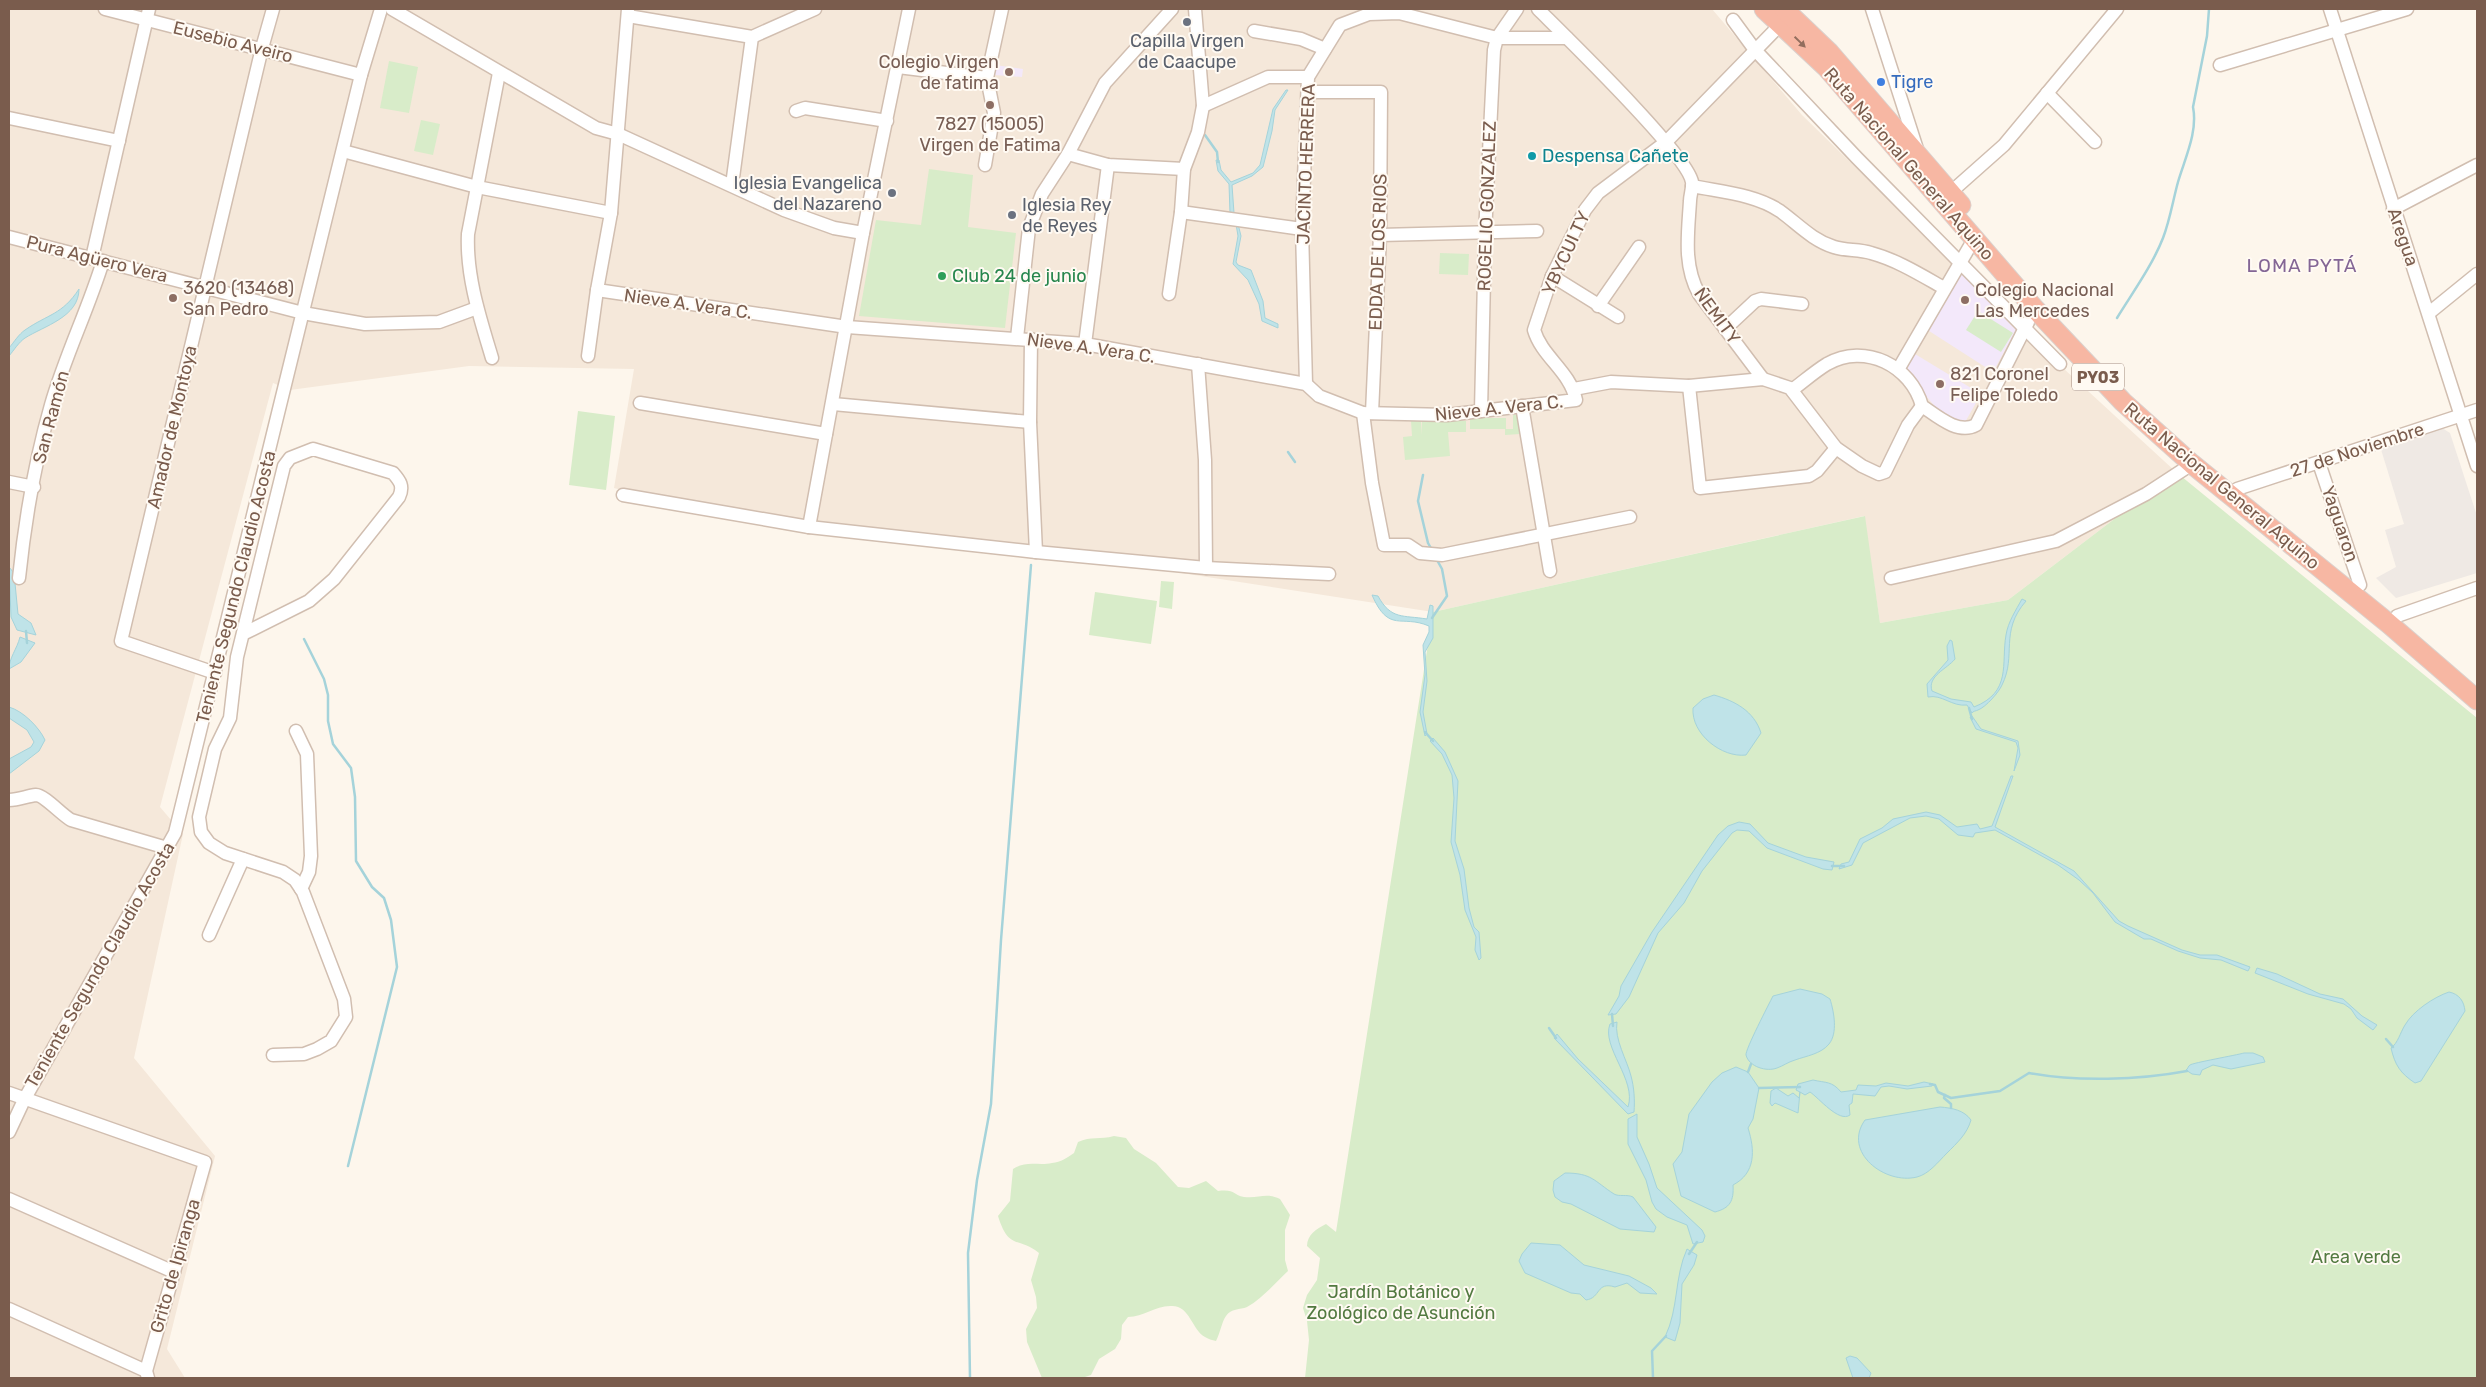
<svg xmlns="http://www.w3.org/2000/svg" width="2486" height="1387" font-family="Rubik,sans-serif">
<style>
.residential{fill:#f5e8da}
.industrial{fill:#efe9e4}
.education{fill:#f3e8fa}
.green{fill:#d8ecc9}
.water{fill:#bfe3e8;stroke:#a5d3da}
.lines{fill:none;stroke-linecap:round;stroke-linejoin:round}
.stream{stroke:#a5d3da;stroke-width:2.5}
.minor-casing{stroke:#d1beb0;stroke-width:15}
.highway-casing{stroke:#dad1cd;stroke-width:21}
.minor{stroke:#fff;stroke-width:12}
.highway{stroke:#f7b7a3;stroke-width:19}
.oneway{fill:#936e5e}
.worship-dot{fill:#6b7280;stroke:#fffaf3;stroke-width:2}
.education-dot{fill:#8d6e63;stroke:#fffaf3;stroke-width:2}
.shop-dot{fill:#3f7fe0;stroke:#fffaf3;stroke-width:2}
.culture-dot{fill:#0f9aa8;stroke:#fffaf3;stroke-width:2}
.leisure-dot{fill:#2e9e5b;stroke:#fffaf3;stroke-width:2}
.labels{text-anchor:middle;stroke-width:4;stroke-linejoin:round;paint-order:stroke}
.shield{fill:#fffaf3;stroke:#a28b7f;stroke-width:1}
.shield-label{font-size:16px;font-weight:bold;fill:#7a5c4d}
.worship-label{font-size:18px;fill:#5b616d;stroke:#fffaf3}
.street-label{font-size:18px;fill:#7a5c4d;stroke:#fffaf3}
.education-label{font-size:18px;fill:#785e54;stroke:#fffaf3;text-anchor:start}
.shop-label{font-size:18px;fill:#366cbe;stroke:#fffaf3;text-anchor:start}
.culture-label{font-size:18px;fill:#0d838f;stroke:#fffaf3;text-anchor:start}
.leisure-label{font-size:18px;fill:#27864d;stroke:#fffaf3;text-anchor:start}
.park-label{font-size:18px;fill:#537a41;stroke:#fffaf3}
.neighbourhood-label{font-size:19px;letter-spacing:1px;fill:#846695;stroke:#fffaf3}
</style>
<rect width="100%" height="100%" fill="#fdf6ec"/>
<polygon class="residential" points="9,9 1712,9 1802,115 2038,345 2176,472 2008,600 1880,623 1864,516 1433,612 1007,546 913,540 660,500 614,488 634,369 469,366 290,390 273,383 160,807 183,834 134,1058 215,1156 167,1349 185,1378 9,1378"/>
<polygon class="industrial" points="2442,428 2450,433 2477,516 2477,573 2396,598 2376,578 2396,567 2385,530 2404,524 2379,443"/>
<g class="education">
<polygon points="995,65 1023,69 1022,77 994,75"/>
<polygon points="1958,270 2016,330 1993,372 1926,329"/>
<polygon points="1915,354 1981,394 1964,424 1938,410 1906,373 1908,365"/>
</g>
<g class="green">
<polygon points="389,61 418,67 409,113 380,108"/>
<polygon points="421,120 440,124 433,155 414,151"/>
<polygon points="929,169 973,175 968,227 1016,233 1005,328 859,316 876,220 921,225"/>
<polygon points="1440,253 1469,254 1468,275 1439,274"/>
<polygon points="1978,311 2013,333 2001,352 1966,330"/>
<polygon points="578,411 615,416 606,490 569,485"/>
<polygon points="1513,415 1518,415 1520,434 1505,435 1505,429 1470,429 1470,418 1506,418 1506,429 1513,429"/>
<polygon points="1411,421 1421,421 1422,435 1422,421 1466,421 1466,432 1448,432 1450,456 1405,460 1403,437 1412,436"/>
<path d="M2176,472L2477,718V1378H1305L1309,1340L1307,1321L1303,1308L1307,1295L1317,1280L1320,1258L1307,1246C1307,1235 1316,1229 1326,1224L1336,1232L1433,612L1865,516L1880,623L2008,600Z"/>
<polygon points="1161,581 1174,582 1172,609 1159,607"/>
<polygon points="1095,592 1157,601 1151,644 1089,635"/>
<path d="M1114,1136L1126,1138L1134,1149L1156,1163L1178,1187L1189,1188L1206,1181L1218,1191C1236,1189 1232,1195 1244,1197C1259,1199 1265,1192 1280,1199L1290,1215L1285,1230V1260L1288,1271C1275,1283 1262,1299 1247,1307C1240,1310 1231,1308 1226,1316C1222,1321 1220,1334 1216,1341C1212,1340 1208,1339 1205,1337C1192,1330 1190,1306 1172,1306C1156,1305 1144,1317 1128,1317L1122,1325L1121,1339L1115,1349L1099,1359L1091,1375L1082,1378H1042L1027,1342L1026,1329L1037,1308L1036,1297L1031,1280L1039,1253C1018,1236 1009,1251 998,1216L1010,1201L1013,1169C1026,1160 1038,1166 1052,1163C1061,1162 1067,1158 1074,1153L1078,1142C1091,1136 1100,1140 1114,1136Z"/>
</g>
<g class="water">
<polygon points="1286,90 1288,90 1275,110 1272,131 1263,167 1252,176 1232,185 1234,213 1230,213 1229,184 1218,171 1216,160 1219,160 1221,170 1231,182 1253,173 1260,165 1273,109"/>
<polygon points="1236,224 1238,224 1241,236 1236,262 1238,265 1251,270 1263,301 1265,318 1278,324 1278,328 1262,321 1259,304 1248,280 1233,264 1238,236"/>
<path d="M79,289C79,317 44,326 25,338C19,342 14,350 9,356V348C14,342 19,334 25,330C48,314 62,315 79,289Z"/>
<polygon points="9,567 14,573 18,614 31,623 36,635 17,630 11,617"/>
<path d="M1372,595L1378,596C1391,620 1403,615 1427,619L1430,605L1433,606V638L1425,652L1427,681L1423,712L1427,734L1425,736L1420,712L1425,675L1423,645L1429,632V626C1401,614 1389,634 1372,595Z"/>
<path d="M2022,599L2026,601C1999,632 2017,655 2002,685C1999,692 1986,707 1978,710C1976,711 1973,711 1972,713L1967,705C1952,707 1942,694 1928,697L1927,684L1948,660L1947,646L1950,640L1952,641L1955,659C1947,669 1927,676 1932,691L1951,699L1971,702L1974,707C2012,692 2001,664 2006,635C2008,622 2016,610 2022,599Z"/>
<path d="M20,637L35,643L21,662L9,669C9,658 17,649 20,637Z"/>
<path d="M1714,695C1735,701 1754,711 1761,733L1746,755C1722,758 1691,734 1693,708L1703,699Z"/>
<path d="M9,707C23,711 39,727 45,740L39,751L9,774V759L31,747L34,742L27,730L9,718Z"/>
<polygon points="1972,716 1981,729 2018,741 2020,755 2014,771 2018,748 2016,742 1976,729 1970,717"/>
<polygon points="1433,738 1445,752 1458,781 1455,841 1464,869 1469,908 1474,927 1479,932 1481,958 1479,960 1475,950 1476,937 1465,910 1460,875 1451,842 1454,798 1452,775 1442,754 1430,741"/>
<polygon points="2011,776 2013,776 1995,827 2074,871 2119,921 2128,926 2182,950 2200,955 2217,955 2250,967 2248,971 2221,960 2200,958 2178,951 2151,939 2144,939 2115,922 2093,893 2079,880 2058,865 1995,830 1975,833 1973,837 1958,835 1939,819 1926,816 1910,818 1863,843 1852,865 1839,869 1841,864 1849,862 1860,839 1882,828 1893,819 1926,812 1940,815 1957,827 1977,824 1980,829 1992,826"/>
<polygon points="1739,822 1750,824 1768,843 1806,857 1834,862 1832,870 1823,869 1767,848 1749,831 1737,830 1732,833 1702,871 1684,903 1658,933 1629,997 1616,1014 1608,1015 1619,996 1621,986 1652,932 1686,882 1718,835 1728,826"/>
<polygon points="2257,968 2277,974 2320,994 2343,999 2362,1016 2377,1025 2373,1030 2357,1018 2351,1009 2344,1004 2308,994 2255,973"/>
<path d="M1800,989L1822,994L1830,999C1834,1012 1838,1033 1829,1044C1821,1054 1806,1056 1795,1060C1788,1062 1783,1066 1777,1068C1767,1072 1749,1067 1746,1055C1745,1050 1769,1004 1773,996Z"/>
<path d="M2449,992C2459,994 2464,1001 2465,1011L2421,1081L2415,1083C2400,1073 2395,1065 2391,1048C2398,1043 2400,1033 2405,1025C2413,1011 2434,997 2449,992Z"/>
<path d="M1617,1022C1614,1039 1627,1060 1631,1076C1634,1087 1635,1100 1634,1112L1628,1114L1554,1038L1557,1034L1578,1059L1628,1107C1637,1080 1601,1047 1610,1024Z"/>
<path d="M2244,1053H2253L2263,1057L2265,1062L2231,1069L2213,1065L2202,1070L2200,1075L2192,1074L2186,1070C2188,1069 2188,1066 2190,1065C2192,1063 2237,1055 2244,1053Z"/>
<path d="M1736,1067L1748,1072L1759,1088L1753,1119L1748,1128C1755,1150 1756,1173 1733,1185C1734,1201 1730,1208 1715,1212L1681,1196L1673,1164L1682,1152L1689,1114L1712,1082L1722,1073Z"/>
<path d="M1813,1080C1826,1083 1832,1081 1841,1092L1856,1090L1858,1085L1876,1086L1886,1083L1908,1086L1924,1082L1933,1084L1932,1086L1907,1089L1889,1086L1881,1087L1875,1096L1853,1094L1852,1103L1849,1105L1850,1115C1839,1123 1819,1098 1810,1092L1805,1095L1800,1092L1798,1113L1775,1103L1772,1106L1770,1103L1771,1091L1776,1088L1788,1096L1793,1093L1799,1098L1800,1092L1796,1090L1798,1084Z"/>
<path d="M1940,1107C1952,1108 1964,1110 1971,1120C1967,1134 1957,1143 1947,1153C1938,1162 1929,1174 1917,1177C1885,1185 1842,1152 1865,1120Z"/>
<polygon points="1637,1114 1637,1137 1649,1164 1657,1188 1702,1230 1705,1236 1703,1242 1693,1244 1687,1225 1667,1217 1656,1209 1652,1202 1646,1180 1628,1144 1628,1119"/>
<path d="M1565,1173C1592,1173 1594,1181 1614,1194C1619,1197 1627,1194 1633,1197L1656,1227L1654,1232L1620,1229L1571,1204L1562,1202L1555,1197L1553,1190L1554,1181Z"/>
<path d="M1531,1243L1560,1245L1584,1265L1629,1276L1651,1288L1657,1294L1640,1293L1627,1283L1615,1287C1596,1281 1601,1298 1586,1300L1580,1294L1571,1293L1525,1273L1519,1261L1522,1254Z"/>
<path d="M1687,1249L1697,1255L1694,1265L1682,1284L1680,1323L1675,1341L1665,1337C1679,1308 1674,1278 1687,1249Z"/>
<polygon points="1850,1356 1857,1358 1871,1373 1869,1378 1853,1378 1846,1358"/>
</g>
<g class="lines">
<g class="stream">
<polyline points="1205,135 1217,152 1218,162"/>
<path d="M2117,318C2133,292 2152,266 2163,238C2170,220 2173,200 2178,182C2185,158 2198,132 2193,107L2207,36L2209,9"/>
<polyline points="1288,452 1295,462"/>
<polyline points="1423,475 1418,501 1428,543 1432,550"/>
<polyline points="1432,618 1447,596 1442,569 1437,560"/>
<polyline points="26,631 27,643"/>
<polyline points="304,639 324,679 328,695 328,721 333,744 351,768 355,797 356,861 372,887 384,898 391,920 397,967 348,1166"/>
<polyline points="1969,708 1972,719"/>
<polyline points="1425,732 1433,741"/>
<polyline points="1832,866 1844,866"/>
<polyline points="1612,1014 1613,1026"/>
<polyline points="1549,1028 1556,1038"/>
<polyline points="2386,1039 2393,1047"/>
<polyline points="1748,1072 1751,1064"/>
<path d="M1930,1084L1935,1085L1938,1092L1951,1098L2000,1091L2029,1073C2077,1082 2139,1080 2187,1071"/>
<polyline points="1759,1088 1800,1087"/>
<polyline points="1945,1095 1944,1098 1951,1104 1951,1108"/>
<polyline points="1689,1254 1697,1242"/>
<polyline points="970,1378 968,1253 977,1180 991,1104 1001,940 1031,565"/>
<polyline points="1653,1378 1652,1351 1666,1336"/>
</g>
<defs>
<g id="minor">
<polyline points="105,9 361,75"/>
<polyline points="392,9 596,128 618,134 784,210 834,228 863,233"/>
<path d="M1538,9C1564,35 1688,155 1692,182C1693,188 1690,195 1690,201C1688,234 1683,265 1699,294L1763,379"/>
<polyline points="1872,9 1917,149"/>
<polyline points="2330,9 2477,466"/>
<polyline points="628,16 752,37 815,9"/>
<polyline points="1733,20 1755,50 1857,158 2060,364"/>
<polyline points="1254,31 1301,39 1325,49"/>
<polyline points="2220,65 2407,9"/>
<polyline points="898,67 987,78"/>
<polyline points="1308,92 1381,92 1380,235 1372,413"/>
<polyline points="2047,93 2095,142"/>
<polyline points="1203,106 1268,77 1308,77"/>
<polyline points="796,111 805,108 887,121"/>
<polyline points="9,118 119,141"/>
<polyline points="343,151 477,187 611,213"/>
<polyline points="1068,154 1108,165 1184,169"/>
<polyline points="985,165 994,113 987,78 1002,9"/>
<polyline points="732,185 752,37"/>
<path d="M1692,186C1721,192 1755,194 1780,211C1798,224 1812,240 1834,247C1846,251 1859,249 1871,253C1897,260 1921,275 1944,288"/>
<polyline points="1951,192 2004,145 2117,9"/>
<polyline points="2393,209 2477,165"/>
<polyline points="1181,212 1302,229"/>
<polyline points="1380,235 1537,231"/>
<polyline points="9,237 303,313 365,324 439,322 477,308"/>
<polyline points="92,258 149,9"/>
<polyline points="1552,276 1618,317"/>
<path d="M597,290L847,327L1085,344L1306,384L1319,396L1363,413L1447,415L1576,400C1570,371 1542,357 1534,330L1552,276L1585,210L1598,193L1666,142L1781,24"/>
<polyline points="1169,294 1181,212 1184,169 1198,132 1203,106 1195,9"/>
<polyline points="1598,306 1639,247"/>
<polyline points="2429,313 2477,274"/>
<polyline points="1725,329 1755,301 1761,299 1802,304"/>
<polyline points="1017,338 1029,228 1042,194 1068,154 1105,83 1172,9"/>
<polyline points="1031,339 1030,422 1036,552"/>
<polyline points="1085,344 1108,165"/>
<polyline points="588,356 597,290 611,213 628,9"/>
<path d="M492,358C480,318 466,276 468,234L499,73"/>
<polyline points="1198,364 1205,460 1206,568"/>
<polyline points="1899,368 1974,239"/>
<polyline points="1306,384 1302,229 1308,77 1340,25 1369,14 1399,13 1497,38 1567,38"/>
<polyline points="1689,386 1700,488 1809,476 1817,471 1836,448"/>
<polyline points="1574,389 1611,382 1689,386 1763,379 1790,388 1836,448 1862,466 1879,474 1885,472 1908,425 1922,406"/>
<path d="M1792,390C1803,382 1814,372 1827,364C1865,342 1911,366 1922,406C1937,416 1958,435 1976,425L2028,322"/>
<polyline points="640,403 826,434"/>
<polyline points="833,404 1030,422"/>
<polyline points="1522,406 1550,571"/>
<polyline points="1481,411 1485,234 1494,50 1497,38 1517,9"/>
<polyline points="1363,413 1372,483 1384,545 1408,545 1420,553 1442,555 1630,517"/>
<polyline points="2319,463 2360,585"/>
<polyline points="9,482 34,487"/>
<polyline points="2237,489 2477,410"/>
<polyline points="623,495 809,527 1036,552 1206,568 1329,574"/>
<polyline points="809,527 863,233 909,9"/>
<path d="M19,578C25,520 35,461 51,405C65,356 88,310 103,261"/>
<polyline points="1891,578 2056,541 2146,494 2192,464"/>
<polyline points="2397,616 2477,588"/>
<path d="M245,633L309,601L334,579L399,497C404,486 400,481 393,473L313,449L290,458L284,466L237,657L230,718L215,749L199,817L201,832L209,843L225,853L283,872L295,880L303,892L344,999L346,1017L331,1041L317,1049L304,1054L273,1055"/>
<polyline points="215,673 121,641 262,48 273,9"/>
<polyline points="296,731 307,754 311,856 309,872 301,889"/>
<path d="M9,800C19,800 27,796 36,795C44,795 62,815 71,820L167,848"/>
<polyline points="209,935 243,859"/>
<polyline points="9,1093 205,1162 146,1371 148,1378"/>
<polyline points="9,1132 24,1100 175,833 361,75 381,9"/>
<polyline points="9,1199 174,1272"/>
<polyline points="9,1309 146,1371"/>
</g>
<g id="highway">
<polyline points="1764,9 1826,67 2035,309 2123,402 2192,464 2388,623 2477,700"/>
<polyline points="1784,9 1829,52 1961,205"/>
</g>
</defs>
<use href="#minor" class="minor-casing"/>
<use href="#highway" class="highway-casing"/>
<use href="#minor" class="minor"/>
<use href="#highway" class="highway"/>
</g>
<defs><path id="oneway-solid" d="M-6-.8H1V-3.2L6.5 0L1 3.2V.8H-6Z" transform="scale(1.25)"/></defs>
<use class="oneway" href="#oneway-solid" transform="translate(1800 42) rotate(44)"/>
<g class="worship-dot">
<circle cx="1187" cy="22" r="5"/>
<circle cx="892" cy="193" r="5"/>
<circle cx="1012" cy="215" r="5"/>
</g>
<g class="education-dot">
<circle cx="1009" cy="72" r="5"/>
<circle cx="990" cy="105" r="5"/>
<circle cx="173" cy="298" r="5"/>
<circle cx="1965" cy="300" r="5"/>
<circle cx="1940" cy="384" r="5"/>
</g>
<circle class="shop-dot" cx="1881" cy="82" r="5"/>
<circle class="culture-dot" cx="1532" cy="156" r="5"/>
<circle class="leisure-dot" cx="942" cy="276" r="5"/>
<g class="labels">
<rect class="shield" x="2072" y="363.5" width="52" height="27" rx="4"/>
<g class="shield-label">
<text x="2098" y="383">PY03</text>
</g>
<g class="worship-label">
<text x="1187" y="47">Capilla Virgen<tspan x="1187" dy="21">de Caacupe</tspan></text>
<text x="882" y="189" text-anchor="end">Iglesia Evangelica<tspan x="882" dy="21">del Nazareno</tspan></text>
<text x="1022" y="211" text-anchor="start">Iglesia Rey<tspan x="1022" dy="21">de Reyes</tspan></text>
</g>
<g class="street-label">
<text transform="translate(233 42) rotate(14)" y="6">Eusebio Aveiro</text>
<text transform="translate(1306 164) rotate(-88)" y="6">JACINTO HERRERA</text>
<text transform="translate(1909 164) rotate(49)" y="6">Ruta Nacional General Aquino</text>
<text transform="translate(1487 206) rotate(-88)" y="6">ROGELIO GONZALEZ</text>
<text transform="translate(2403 237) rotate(71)" y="6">Aregua</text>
<text transform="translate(1378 252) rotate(-88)" y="6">EDDA DE LOS RIOS</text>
<text transform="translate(1566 253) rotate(-65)" y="6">YBYCUI TY</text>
<text transform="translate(97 259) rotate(14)" y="6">Pura Agüero Vera</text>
<text transform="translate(688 304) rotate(8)" y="6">Nieve A. Vera C.</text>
<text transform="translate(1717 316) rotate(54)" y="6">ÑEMITY</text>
<text transform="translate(1091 348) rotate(8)" y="6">Nieve A. Vera C.</text>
<text transform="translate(1499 408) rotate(-6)" y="6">Nieve A. Vera C.</text>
<text transform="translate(51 417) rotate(-75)" y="6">San Ramón</text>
<text transform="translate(172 427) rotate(-77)" y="6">Amador de Montoya</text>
<text transform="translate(2357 450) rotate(-18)" y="6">27 de Noviembre</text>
<text transform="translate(2222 486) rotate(40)" y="6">Ruta Nacional General Aquino</text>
<text transform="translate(2340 524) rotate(71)" y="6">Yaguaron</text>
<text transform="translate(236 587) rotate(-76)" y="6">Teniente Segundo Claudio Acosta</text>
<text transform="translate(100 965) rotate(-60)" y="6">Teniente Segundo Claudio Acosta</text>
<text transform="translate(175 1266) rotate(-74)" y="6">Grito de Ipiranga</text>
</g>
<g class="education-label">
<text x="999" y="68" text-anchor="end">Colegio Virgen<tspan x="999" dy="21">de fatima</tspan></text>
<text x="990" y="130" text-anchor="middle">7827 (15005)<tspan x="990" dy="21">Virgen de Fatima</tspan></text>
<text x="183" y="294">3620 (13468)<tspan x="183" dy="21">San Pedro</tspan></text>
<text x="1975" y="296">Colegio Nacional<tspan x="1975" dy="21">Las Mercedes</tspan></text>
<text x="1950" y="380">821 Coronel<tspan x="1950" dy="21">Felipe Toledo</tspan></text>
</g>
<g class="shop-label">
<text x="1891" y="88">Tigre</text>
</g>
<g class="culture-label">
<text x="1542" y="162">Despensa Cañete</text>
</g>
<g class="leisure-label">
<text x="952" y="282">Club 24 de junio</text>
</g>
<g class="park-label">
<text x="2356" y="1263">Area verde</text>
<text x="1401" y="1298">Jardín Botánico y<tspan x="1401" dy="21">Zoológico de Asunción</tspan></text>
</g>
<g class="neighbourhood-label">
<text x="2302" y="272">LOMA PYTÁ</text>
</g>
</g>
<rect width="2486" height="1387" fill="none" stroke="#7a5c4d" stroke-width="20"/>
</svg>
